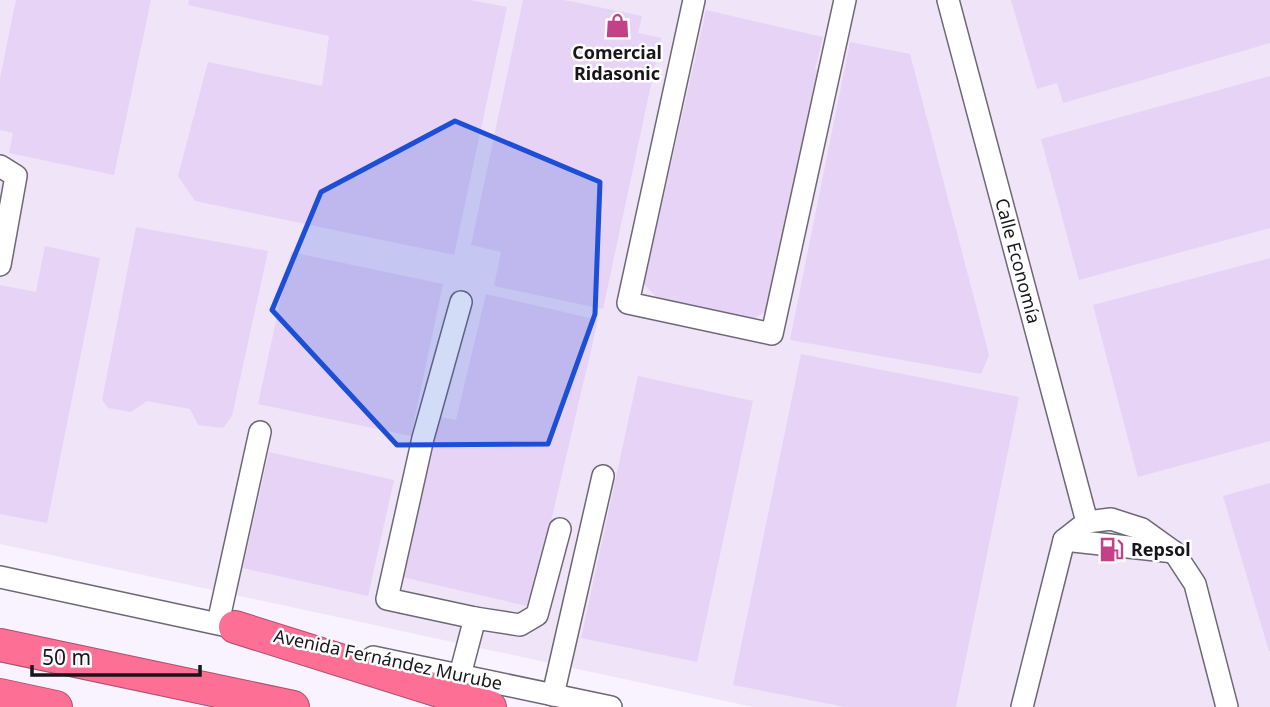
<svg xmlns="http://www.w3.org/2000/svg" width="1270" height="707" font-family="'Noto Sans',sans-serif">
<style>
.built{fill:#f0e4f9}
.building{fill:#e6d3f6}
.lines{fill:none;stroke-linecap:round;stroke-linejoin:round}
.minor-casing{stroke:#6e6774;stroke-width:24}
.highway-casing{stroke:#ad506a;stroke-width:34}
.minor{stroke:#fff;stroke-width:21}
.highway{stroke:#fd6f95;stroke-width:32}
.marked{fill:#1d4ed8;fill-opacity:0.2;stroke:#1d4ed8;stroke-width:5;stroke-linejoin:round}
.labels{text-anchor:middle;stroke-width:5;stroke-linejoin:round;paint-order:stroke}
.poi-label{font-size:18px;font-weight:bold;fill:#18151b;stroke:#fff}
.street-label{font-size:18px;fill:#18151b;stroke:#fff}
</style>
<rect width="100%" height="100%" fill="#f9f3ff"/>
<polygon class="built" points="0,0 1270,0 1270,707 753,707 0,544"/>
<g class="building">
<polygon points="16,0 151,0 114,175 9,153 13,133 0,130 0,78"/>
<polygon points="189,0 470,0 507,7 454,255 195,201 178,176 208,62 322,86 329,36 188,5"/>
<polygon points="523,0 564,0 642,16 638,33 661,38 603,309 494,286 501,252 471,245"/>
<polygon points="1011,0 1270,0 1270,43 1063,103 1057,83 1037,89"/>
<polygon points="706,10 823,37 815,70 824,72 769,310 750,320 661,302 644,284"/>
<polygon points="850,42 910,54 989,355 981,374 790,340"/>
<polygon points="1270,76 1270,228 1079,280 1041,139"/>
<polygon points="136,227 268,251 232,416 223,428 198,425 190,409 147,401 131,412 108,408 102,400"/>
<polygon points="45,246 100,258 47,523 0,514 0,285 36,292"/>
<polygon points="291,252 443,284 411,436 258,404"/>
<polygon points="1270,258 1270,441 1138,477 1093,305"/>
<polygon points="486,294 598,320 531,607 402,577 440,417 456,420"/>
<polygon points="801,354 1019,397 956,707 845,707 733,685"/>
<polygon points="638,376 753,401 697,662 581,638"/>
<polygon points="269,452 394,480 368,596 243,568"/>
<polygon points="1270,483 1270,651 1269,651 1223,496"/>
</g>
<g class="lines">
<defs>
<g id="minor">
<polyline points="694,0 628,303 772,334 845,0"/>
<path id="s1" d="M948,0L1087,522"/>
<polyline points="0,166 16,176 0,265"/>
<polyline points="1064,540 1174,552"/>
<polyline points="0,577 246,630"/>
<polyline points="475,618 520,625 537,615 560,529"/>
<polyline points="218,623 260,432"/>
<polyline points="373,657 611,707"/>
<polyline points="460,675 475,618 387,599 423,438 461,302"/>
<polyline points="553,695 603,476"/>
<polyline points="1022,707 1064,540 1087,522 1111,519 1142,529 1174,552 1195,584 1227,707"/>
</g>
<g id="highway">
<polyline points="235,627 490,707"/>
<polyline points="0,645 293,707"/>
<polyline points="0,695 56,707"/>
</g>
</defs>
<use href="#minor" class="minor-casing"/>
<use href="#highway" class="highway-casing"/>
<use href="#minor" class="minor"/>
<use href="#highway" class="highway"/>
</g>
<path class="marked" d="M455,121L600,182L595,314L548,444L397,445L272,310L321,192Z"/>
<defs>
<symbol id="shop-bare" viewBox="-9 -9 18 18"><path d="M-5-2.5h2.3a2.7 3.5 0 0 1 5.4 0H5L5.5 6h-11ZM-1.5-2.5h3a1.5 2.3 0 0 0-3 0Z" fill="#c34189" stroke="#fff" stroke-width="2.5" paint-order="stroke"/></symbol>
<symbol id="fuel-bare" viewBox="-9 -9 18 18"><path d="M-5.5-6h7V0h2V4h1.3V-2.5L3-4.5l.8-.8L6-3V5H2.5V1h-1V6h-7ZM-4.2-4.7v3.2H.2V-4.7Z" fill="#c34189" stroke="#fff" stroke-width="2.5" paint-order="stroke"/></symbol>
</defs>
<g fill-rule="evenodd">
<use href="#shop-bare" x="600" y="8" width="35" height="35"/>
<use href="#fuel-bare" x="1094" y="532" width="35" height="35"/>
</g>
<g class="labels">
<g class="poi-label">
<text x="617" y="59">Comercial<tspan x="617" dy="21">Ridasonic</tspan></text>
<text x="1131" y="556" text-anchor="start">Repsol</text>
</g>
<g class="street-label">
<text dy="6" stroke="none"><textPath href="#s1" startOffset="270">Calle Economía</textPath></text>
<text transform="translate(388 660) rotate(12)" y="6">Avenida Fernández Murube</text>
</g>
</g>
<path d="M32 665v10h168v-10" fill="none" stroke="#18151b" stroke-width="3.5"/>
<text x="42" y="665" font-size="21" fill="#18151b" stroke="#ffffff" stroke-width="5" paint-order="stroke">50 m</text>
</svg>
